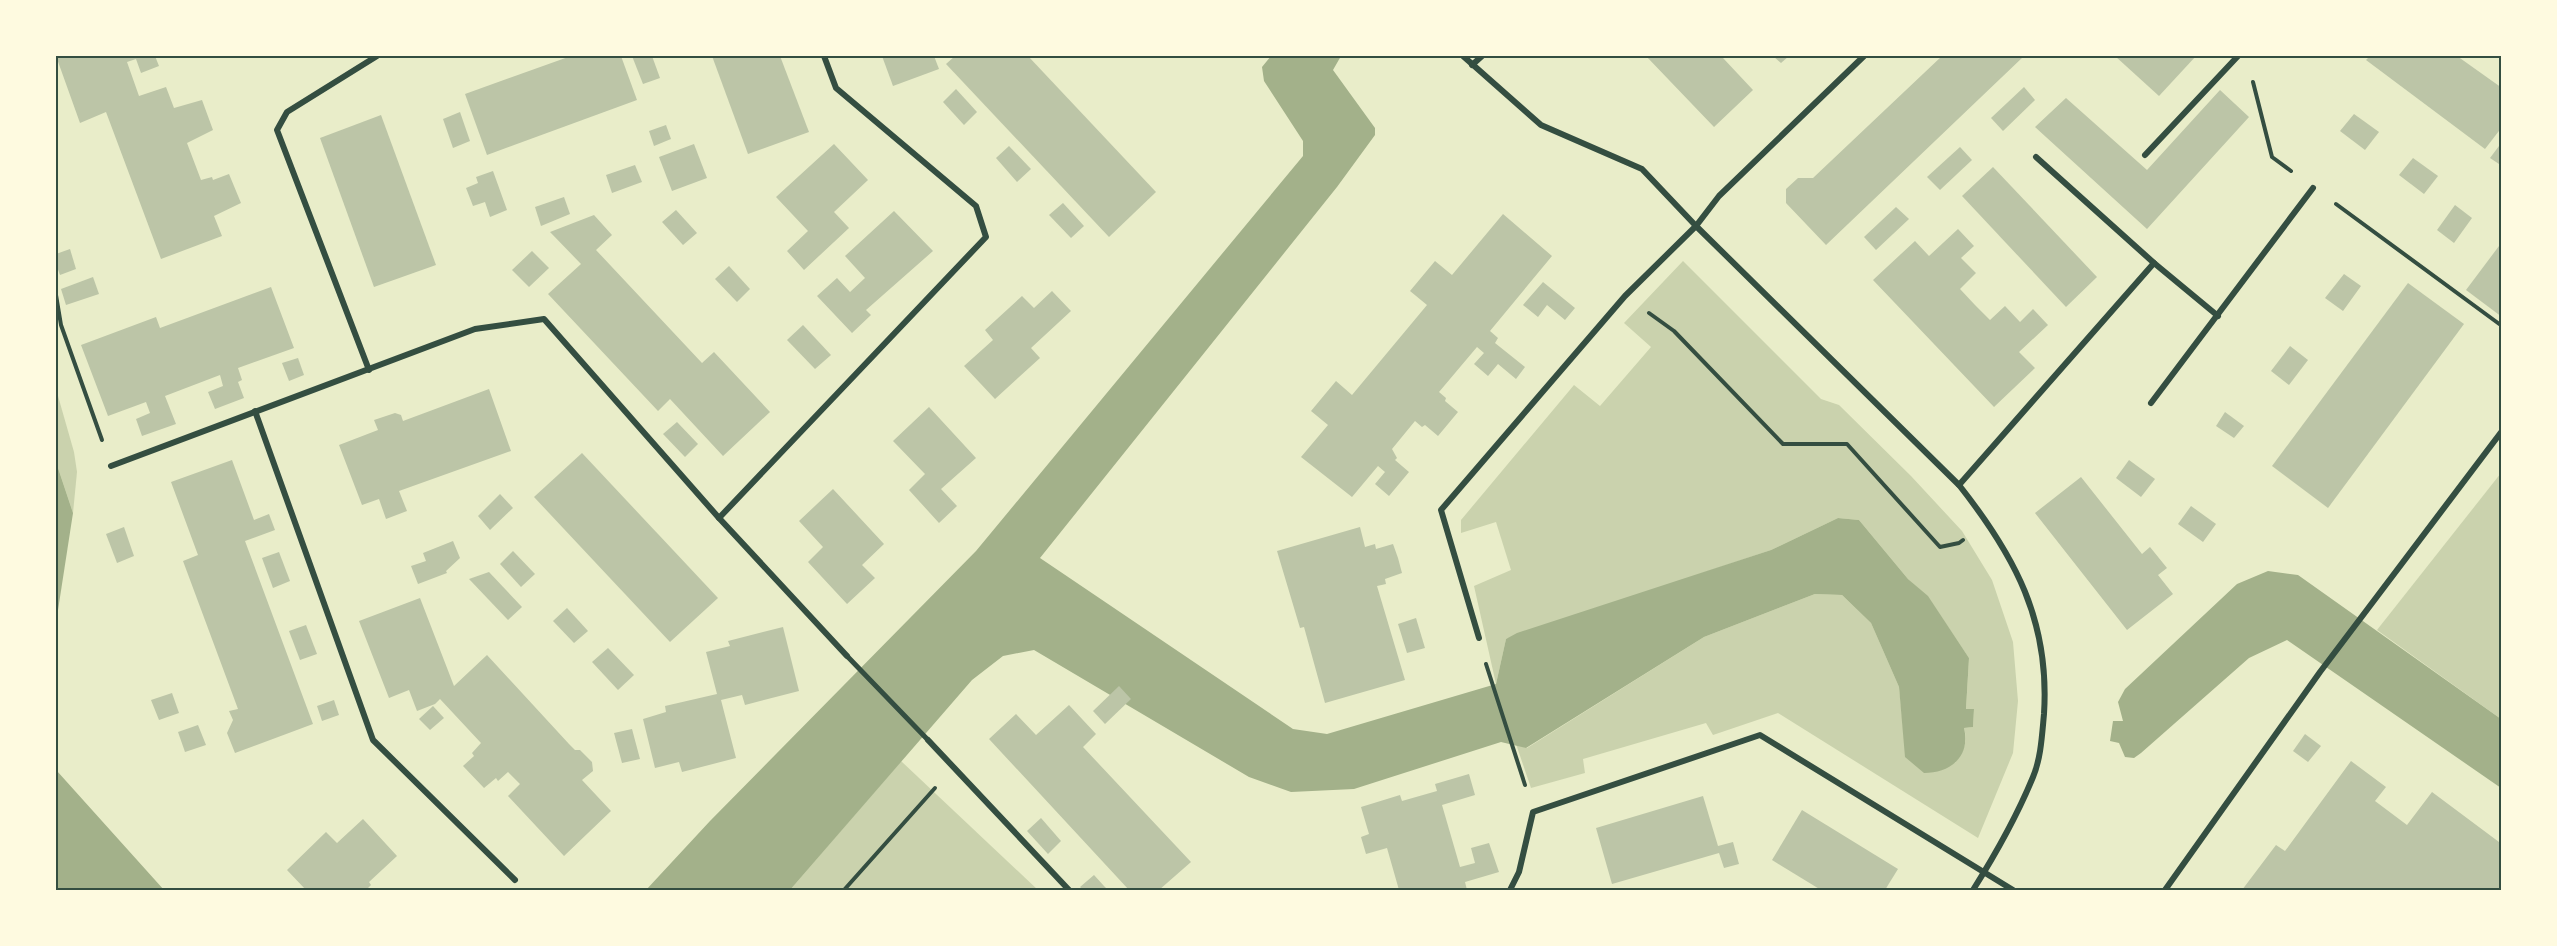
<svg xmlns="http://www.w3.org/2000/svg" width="2557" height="946" font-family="'PT Sans Narrow',sans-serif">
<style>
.green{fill:#cad2ad}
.water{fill:#a3b18a}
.building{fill:#bcc5a7}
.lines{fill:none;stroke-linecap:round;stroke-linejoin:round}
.path{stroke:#344e41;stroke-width:4}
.pedestrian{stroke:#344e41;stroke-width:5}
.minor{stroke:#344e41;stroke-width:6}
.neatline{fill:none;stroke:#344e41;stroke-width:2}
</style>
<rect width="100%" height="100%" fill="#e9edc9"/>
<g class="green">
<path d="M1683,261L1821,399L1839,405L1911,476L1962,531L1992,580L2013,642L2018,701L2013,753L1978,838L1778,713L1713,735L1706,723L1583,759L1585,773L1531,788L1516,744L1527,748L1704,637L1815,594L1842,595L1871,623L1899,687L1906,757L1955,763C1964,750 1968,743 1964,728L1973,727L1974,709L1966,710L1969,658L1928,597L1908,579L1859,520L1838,518L1771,550L1506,639L1496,684L1474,586L1511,570L1496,522L1461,533V520L1574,385L1600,406L1651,347L1624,323Z"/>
<polygon points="56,389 74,452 77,472 73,513 56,462"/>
<polygon points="2501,473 2501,719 2377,630"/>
<polygon points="901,761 1038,890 790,890"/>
</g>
<g class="water">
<path d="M1271,56H1341L1333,70L1375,128V135L1337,187L1040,558L1293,729L1327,734L1496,684L1506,639L1517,633L1771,550L1838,518L1859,520L1908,579L1928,596L1969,658L1966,709H1974L1973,727L1964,728C1971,757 1950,773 1924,773L1905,757L1899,687L1871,623L1842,595L1815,594L1704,637L1526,748L1501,742L1354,789L1291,792L1249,777L1034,650L1003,656L972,680L790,890H646L710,821L976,551L1303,156V141L1264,81L1262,67Z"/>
<polygon points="56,462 73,513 56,623"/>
<polygon points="2268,571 2298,575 2501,719 2501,788 2287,640 2249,658 2141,753 2134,758 2125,757 2119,743 2110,741 2113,721 2123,721 2118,702 2125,689 2237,584"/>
<polygon points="56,767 57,771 164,890 56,890"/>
</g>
<g class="building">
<polygon points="56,56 155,56 159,66 141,73 136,59 127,62 139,96 166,87 174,108 202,100 213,130 187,143 201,180 212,177 213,180 229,174 241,203 214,216 222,236 161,259 106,112 80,123"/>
<polygon points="571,56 621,56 637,100 487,155 465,94"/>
<polygon points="632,56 652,56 660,78 643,84"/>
<polygon points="712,56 780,56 809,132 748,154"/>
<polygon points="882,56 934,56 939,69 893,86"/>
<polygon points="955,56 1028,56 1156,192 1109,237 946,64"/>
<polygon points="1646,56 1725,56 1723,58 1753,90 1714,127"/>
<polygon points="1773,56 1789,56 1781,63"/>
<polygon points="1942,56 2023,57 1826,245 1786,203 1786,189 1798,178 1813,178"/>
<polygon points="2115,56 2196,56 2159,96"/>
<polygon points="2370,56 2457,56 2502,88 2502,127 2485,149 2366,60"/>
<polygon points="2024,87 2035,100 2003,131 1991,118"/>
<polygon points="956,89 977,112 964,125 943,102"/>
<polygon points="2220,90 2249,117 2147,229 2035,127 2066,98 2147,170"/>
<polygon points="460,112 470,141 453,148 443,119"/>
<polygon points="2354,114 2379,132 2365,150 2340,131"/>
<polygon points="381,115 436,265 374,287 320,138"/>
<polygon points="666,125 671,139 654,146 649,131"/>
<polygon points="2502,142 2502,166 2490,158"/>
<polygon points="694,144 707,178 672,191 659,157"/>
<polygon points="834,144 868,180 834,212 849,228 804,270 787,251 808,231 776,197"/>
<polygon points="1009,146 1031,169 1017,182 996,158"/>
<polygon points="1960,147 1972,160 1940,190 1927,177"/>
<polygon points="2413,158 2438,176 2424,194 2399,175"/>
<polygon points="635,165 642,182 612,193 606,175"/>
<polygon points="1993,167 2097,277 2066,307 1962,196"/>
<polygon points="493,171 507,210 490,217 485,202 473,206 466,188 478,183 476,177"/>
<polygon points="564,197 570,214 541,226 535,207"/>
<polygon points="1063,203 1084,226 1071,238 1049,215"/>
<polygon points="2455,205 2472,218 2454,243 2437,230"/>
<polygon points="1896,207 1909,219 1876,250 1864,237"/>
<polygon points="676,210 697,233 683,245 662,222"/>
<polygon points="894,211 933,251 866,310 871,315 852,333 817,296 837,278 850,292 865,278 845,256"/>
<polygon points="1503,214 1552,256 1490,331 1498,338 1495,343 1525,367 1516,379 1498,364 1488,376 1474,364 1484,353 1477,347 1439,392 1446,398 1445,401 1458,412 1438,436 1425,425 1422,427 1415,421 1392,449 1397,458 1395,460 1409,472 1389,496 1375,484 1385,472 1378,466 1352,497 1301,457 1328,425 1311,411 1336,381 1352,395 1427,305 1410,291 1435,261 1452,275"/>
<polygon points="594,215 612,235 596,250 702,363 714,352 770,412 723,456 670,399 658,411 548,294 581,264 550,232"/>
<polygon points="1958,229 1974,246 1961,258 1976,273 1960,289 1975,305 1990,320 2005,306 2020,322 2033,309 2048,325 2019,352 2035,368 1994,407 1873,280 1915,241 1929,256"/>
<polygon points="2502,242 2502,317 2466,290"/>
<polygon points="70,249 76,269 60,275 56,264 56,254"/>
<polygon points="532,251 549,268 529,287 512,270"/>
<polygon points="729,266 750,289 737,302 715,279"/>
<polygon points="2344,274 2361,286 2343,311 2325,298"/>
<polygon points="93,277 99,294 66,305 61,289"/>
<polygon points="1543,282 1575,308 1565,320 1547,305 1538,317 1523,305"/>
<polygon points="2408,283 2464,324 2328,508 2272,466"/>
<polygon points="271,287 294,348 238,368 242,380 238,382 244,398 215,409 208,392 223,386 220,375 165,396 176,424 142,436 136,419 150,413 146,402 108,416 81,345 156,317 160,328"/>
<polygon points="1052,291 1071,311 1031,348 1040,358 995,399 964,366 993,340 985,330 1022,296 1034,308"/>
<polygon points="803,325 831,355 815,369 787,340"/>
<polygon points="2290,346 2308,360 2289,385 2271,371"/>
<polygon points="298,358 304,375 289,381 282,363"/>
<polygon points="489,389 511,451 399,491 407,511 386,519 379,499 362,505 339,445 378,430 374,420 395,413 401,415 403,421"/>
<polygon points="929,407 976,458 941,489 957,506 939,523 909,490 925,474 893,441"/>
<polygon points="2225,412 2244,426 2234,438 2216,426"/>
<polygon points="677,422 698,444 685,457 663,434"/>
<polygon points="582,453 718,598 670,642 534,497"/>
<polygon points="232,460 254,520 269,514 275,530 245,541 313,724 235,753 227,733 233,720 229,711 238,709 183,561 198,555 171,482"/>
<polygon points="2129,460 2155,479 2141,497 2116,478"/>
<polygon points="2081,477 2142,554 2150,547 2167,568 2158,575 2173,594 2127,630 2035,513"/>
<polygon points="833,489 884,544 862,565 875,578 847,604 808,562 823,547 799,521"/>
<polygon points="500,494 513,508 490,530 478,516"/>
<polygon points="2191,506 2216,524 2203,542 2178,524"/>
<polygon points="124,527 134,556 117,563 106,534"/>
<polygon points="1360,527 1365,547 1375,544 1376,549 1393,544 1398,558 1402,573 1385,579 1386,584 1377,586 1405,680 1325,703 1304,627 1300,628 1277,551"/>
<polygon points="453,541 460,558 446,571 447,573 418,584 411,566 426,561 423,553"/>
<polygon points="513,551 535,574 521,587 500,564"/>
<polygon points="279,552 290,581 273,588 262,558"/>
<polygon points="489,572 522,607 508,620 469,579"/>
<polygon points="420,598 454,686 487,655 569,744 575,750 580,750 592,762 593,771 582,780 611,811 564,856 508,796 520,784 508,772 498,781 496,778 484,788 463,766 474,756 472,753 481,743 440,699 435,704 417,711 409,690 389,698 359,621"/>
<polygon points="567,608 588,631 574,643 553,621"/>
<polygon points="1416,618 1425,648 1407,653 1398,624"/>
<polygon points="306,625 317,654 300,660 289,631"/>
<polygon points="783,627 799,691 745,705 742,695 721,700 736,758 682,772 679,762 655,768 643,719 666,712 665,706 717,694 706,652 730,646 728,641"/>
<polygon points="608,648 634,675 618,690 592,662"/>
<polygon points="1119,686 1131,699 1105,724 1093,711"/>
<polygon points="172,693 179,713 159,720 151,700"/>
<polygon points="334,700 339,715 322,721 317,706"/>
<polygon points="1069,705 1096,734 1083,747 1191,862 1159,890 1129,890 989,739 1016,714 1036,735"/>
<polygon points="433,706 444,718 430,730 419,719"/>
<polygon points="198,725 206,745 185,752 178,732"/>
<polygon points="632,729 640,759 622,763 614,733"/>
<polygon points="2305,734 2321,746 2308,762 2293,751"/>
<polygon points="2351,761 2386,787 2375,801 2407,825 2432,792 2499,842 2502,840 2502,890 2242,890 2276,845 2285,851"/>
<polygon points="1469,774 1475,795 1442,805 1460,867 1475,863 1471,848 1489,843 1499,872 1465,882 1467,890 1399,890 1387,848 1366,854 1361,837 1369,834 1361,807 1400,795 1402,801 1437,791 1435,784"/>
<polygon points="1703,796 1718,846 1733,842 1739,864 1724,868 1719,853 1612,884 1596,828"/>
<polygon points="1802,810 1898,869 1885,890 1821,890 1772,860"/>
<polygon points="1041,818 1061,841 1048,854 1027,831"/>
<polygon points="363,819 397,856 369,882 371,885 366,890 306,890 287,870 326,832 337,843"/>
<polygon points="1094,875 1104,886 1108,890 1083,890 1080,887"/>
</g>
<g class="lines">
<g class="path">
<polyline points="2253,82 2272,157 2291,171"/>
<polyline points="2336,204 2502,326"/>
<polyline points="56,295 61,325 102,440"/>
<polyline points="1649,313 1674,331 1783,444 1847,444 1940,547 1959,543 1963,540"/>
<polyline points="1486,664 1525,785"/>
<polyline points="844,890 935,788"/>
</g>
<polyline class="pedestrian" points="847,656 928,740"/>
<g class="minor">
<path d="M1463,56L1541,125L1642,169L1696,226L1959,485C2015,556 2050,621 2044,714C2042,735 2041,758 2033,777C2017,816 1995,855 1973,890"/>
<polyline points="1472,65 1482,56"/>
<polyline points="2145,155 2238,56"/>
<polyline points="2036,157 2154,263 2218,316"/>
<polyline points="369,370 277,130 287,112 377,56"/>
<polyline points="2151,403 2313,188"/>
<polyline points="255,411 373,740 515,880"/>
<polyline points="111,466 475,329 544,319 719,518 847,656"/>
<polyline points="1959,485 2154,263"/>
<polyline points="719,518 986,237 976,206 836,88 824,56"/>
<polyline points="1479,638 1441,510 1625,296 1696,226 1719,196 1864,56"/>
<polyline points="928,740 1069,890"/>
<polyline points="1510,890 1519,872 1533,812 1760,735 2013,890"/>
<polyline points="2165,890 2320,672 2502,431"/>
</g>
</g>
<rect width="2557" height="946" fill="none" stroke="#fefae0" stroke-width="114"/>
<rect x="57" y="57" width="2443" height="832" class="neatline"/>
</svg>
